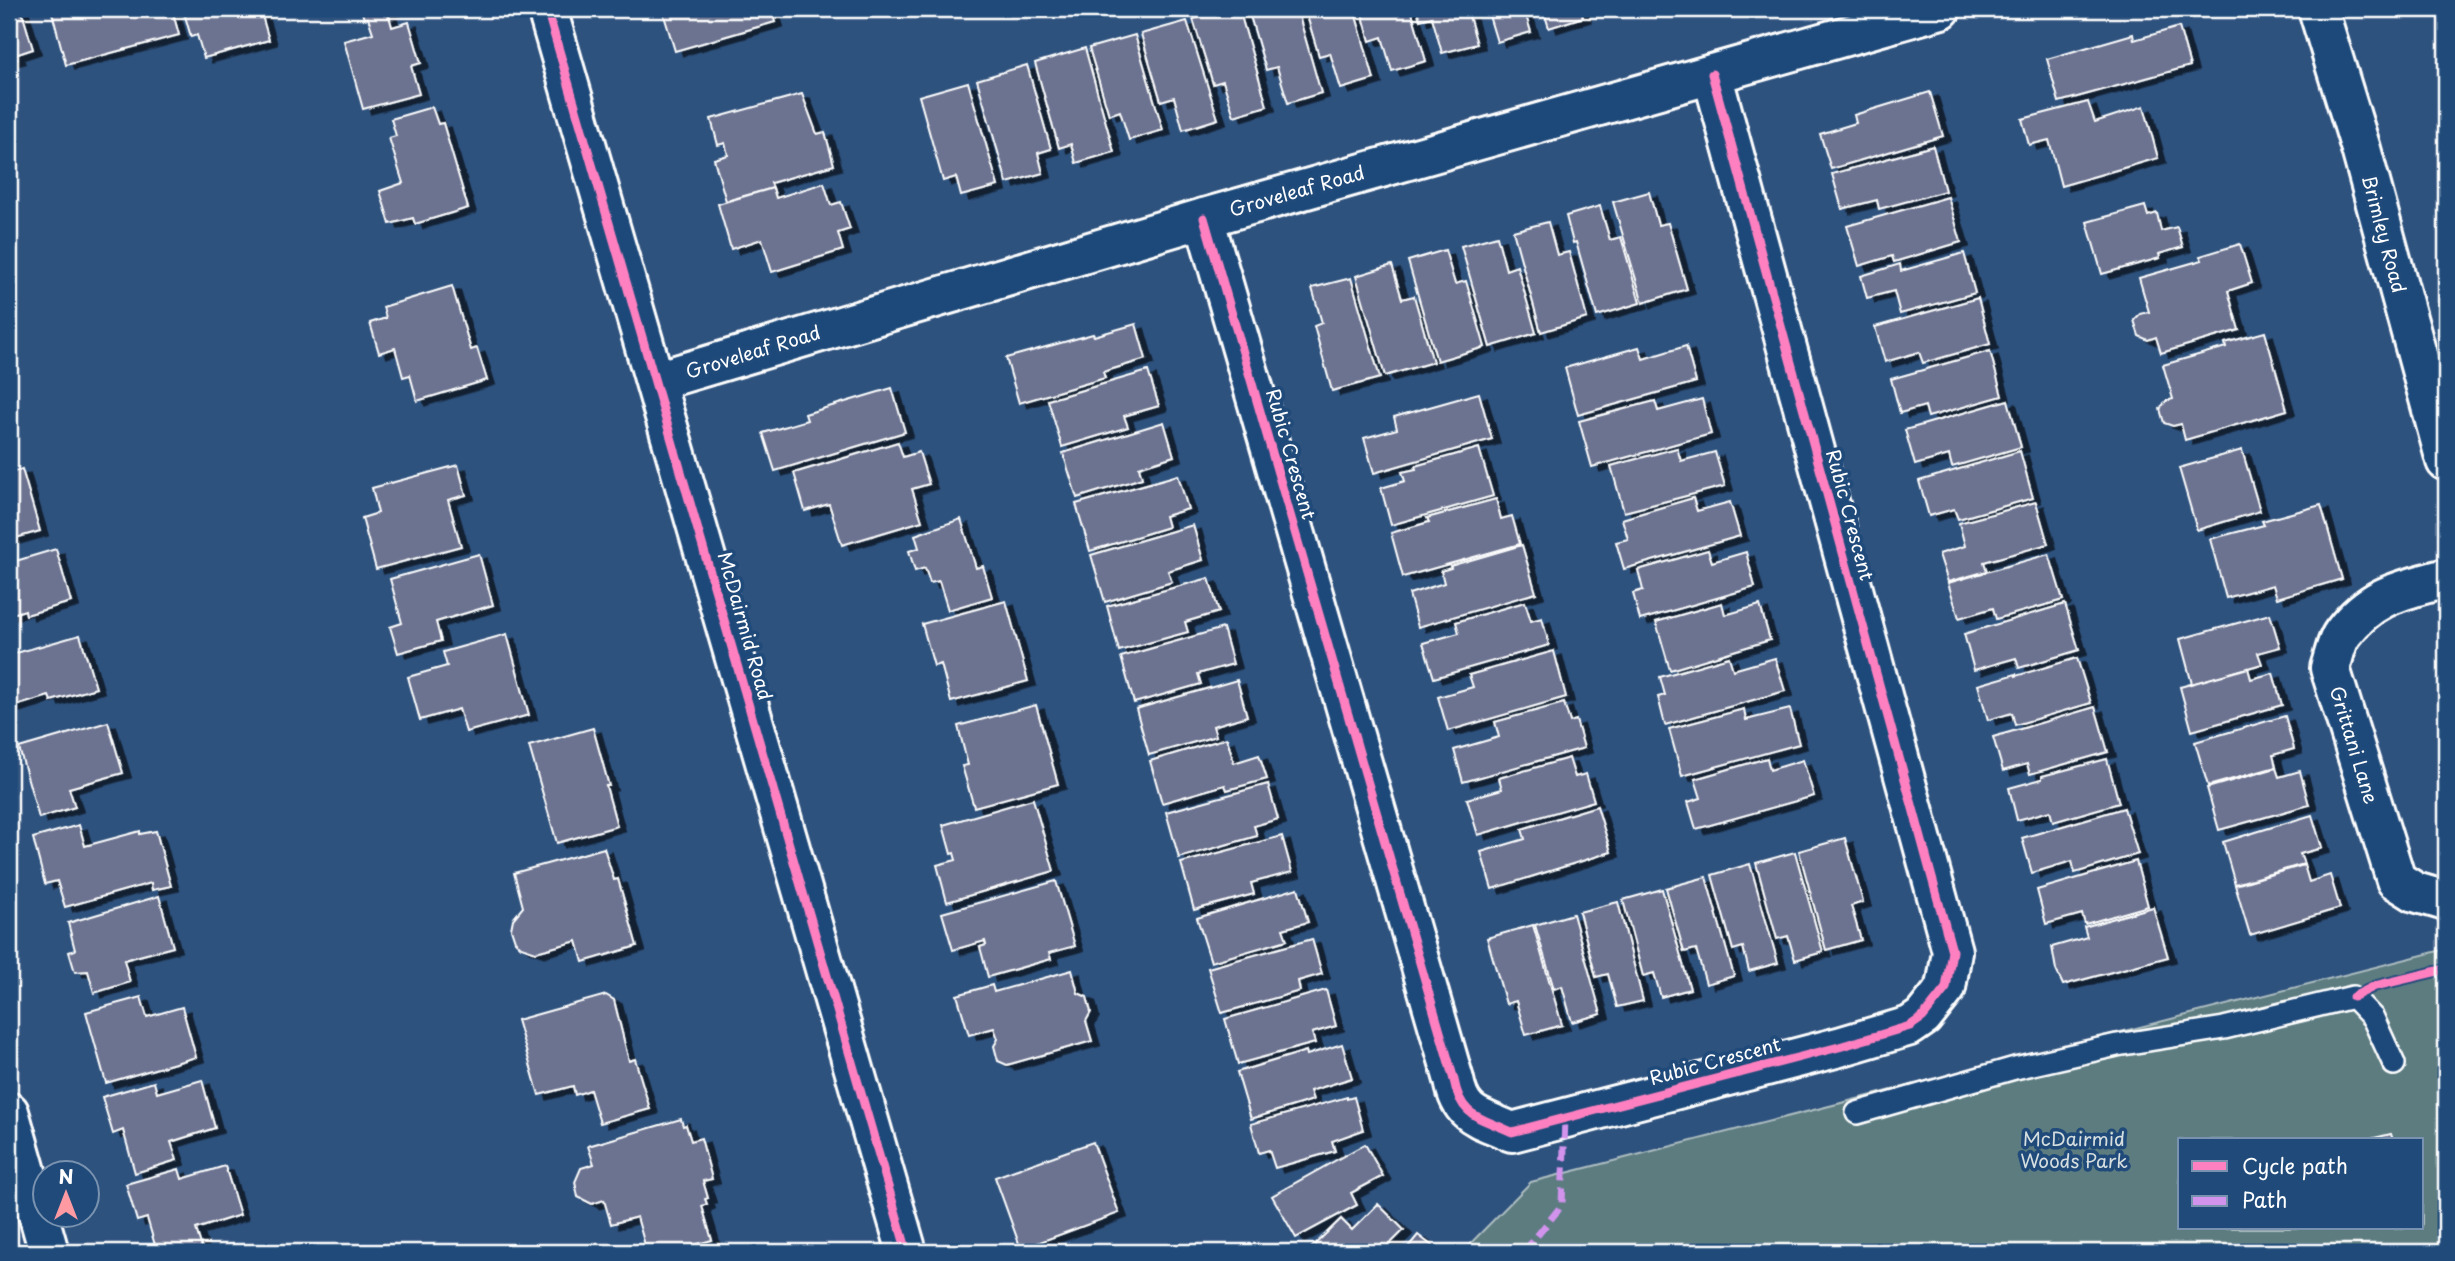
<svg xmlns="http://www.w3.org/2000/svg" width="2455" height="1261" font-family="'Playpen Sans',sans-serif">
<style>
.green{fill:#5b7b80;stroke:#adbdc0;stroke-width:2;fill-rule:evenodd}
.building{fill:#6c7390;stroke:#fff;stroke-width:2;filter:url(#shadow)}
.lines{fill:none;stroke-linecap:round;stroke-linejoin:round}
.lane-casing{stroke:#fff;stroke-width:26}
.street-casing{stroke:#fff;stroke-width:44}
.secondary-casing{stroke:#fff;stroke-width:44}
.lane{stroke:#1f4a7a;stroke-width:21}
.street{stroke:#1f4a7a;stroke-width:38}
.secondary{stroke:#1f4a7a;stroke-width:38}
.quiet{stroke:#d193ec;stroke-width:7;stroke-dasharray:14 7;stroke-linecap:butt}
.cycleway-casing{stroke:#1f4a7a;stroke-width:13}
.cycleway{stroke:#ff80c0;stroke-width:9}
.labels{text-anchor:middle;stroke-width:7;stroke-linejoin:round;paint-order:stroke}
.street-label{font-size:19px;fill:#fff;stroke:#1f4a7a}
.park-label{font-size:19px;fill:#d6dedf;stroke:#1f4a7a}
</style>
<defs>
<filter id="shadow"><feDropShadow dx="8" dy="4.5" stdDeviation="0" flood-color="#0009"/></filter>
</defs>
<rect width="100%" height="100%" fill="#2e527e"/>
<filter id="ink" filterUnits="userSpaceOnUse"><feTurbulence type="fractalNoise" baseFrequency=".0143" numOctaves="2"/><feDisplacementMap in="SourceGraphic" scale="14" xChannelSelector="R" yChannelSelector="G"/><feConvolveMatrix kernelMatrix="1 2 1 2 8 2 1 2 1" color-interpolation-filters="sRGB"/></filter>
<g filter="url(#ink)">
<path class="green" d="M2446,949V1252H1462L1531,1182ZM2180,1140H2422V1228H2180Z"/>
<g class="building">
<polygon points="21,9 33,49 15,55 17,59 9,61 9,13"/>
<polygon points="51,9 172,9 179,35 66,65"/>
<polygon points="183,9 260,9 269,40 204,58 197,35 191,37"/>
<polygon points="361,9 399,9 388,12 392,27 409,22 421,63 411,66 419,94 363,109 344,41 373,33 368,18 364,19"/>
<polygon points="662,9 771,9 775,22 675,51"/>
<polygon points="1228,9 1239,9 1267,106 1234,116 1223,81 1213,84 1193,19"/>
<polygon points="1248,9 1297,9 1321,93 1288,103 1277,67 1266,70"/>
<polygon points="1305,9 1354,9 1374,79 1341,89 1330,53 1319,56"/>
<polygon points="1361,9 1411,9 1426,61 1392,71 1382,37 1370,41"/>
<polygon points="1417,9 1467,9 1477,44 1442,53 1432,17 1420,20"/>
<polygon points="1487,9 1524,9 1531,32 1497,42"/>
<polygon points="1543,9 1581,9 1583,17 1549,28"/>
<polygon points="1187,21 1218,119 1183,130 1174,97 1161,101 1141,34"/>
<polygon points="2179,27 2190,66 2059,102 2047,59 2133,34 2134,40"/>
<polygon points="1135,35 1163,130 1129,140 1120,111 1109,115 1089,48"/>
<polygon points="1085,48 1114,152 1076,163 1071,144 1059,148 1035,63"/>
<polygon points="1027,65 1051,149 1038,153 1043,173 1007,183 977,80"/>
<polygon points="968,82 998,186 961,196 956,177 943,181 919,96"/>
<polygon points="1930,92 1943,136 1831,169 1820,134 1856,123 1854,115"/>
<polygon points="802,94 817,134 825,132 834,165 771,183 773,188 726,201 714,159 728,155 725,143 718,145 711,119"/>
<polygon points="2088,102 2095,122 2144,106 2158,158 2061,186 2049,140 2029,145 2022,119"/>
<polygon points="432,107 438,124 443,123 468,208 415,224 413,218 390,224 380,191 403,183 389,138 396,136 391,119"/>
<polygon points="1933,146 1945,191 1879,209 1877,200 1842,209 1832,174"/>
<polygon points="824,183 831,205 841,202 850,229 838,233 843,250 772,272 762,239 731,249 718,204 773,188 776,198"/>
<polygon points="1649,192 1658,225 1668,223 1687,289 1643,303 1613,202"/>
<polygon points="1948,197 1961,242 1894,262 1892,256 1859,266 1847,226"/>
<polygon points="1600,206 1610,240 1621,237 1640,303 1597,316 1576,242 1573,243 1566,216"/>
<polygon points="2145,206 2148,216 2157,213 2161,231 2177,227 2183,247 2159,254 2160,258 2102,274 2087,222"/>
<polygon points="1548,222 1557,255 1569,252 1587,318 1541,332 1513,231"/>
<polygon points="1497,236 1506,270 1517,266 1536,333 1490,347 1461,246"/>
<polygon points="2240,244 2252,283 2228,291 2239,330 2161,353 2156,337 2148,340 2139,336 2134,320 2140,314 2149,312 2139,278 2202,260 2200,256"/>
<polygon points="1445,250 1455,284 1466,281 1485,347 1437,361 1408,261"/>
<polygon points="1964,253 1975,293 1900,314 1894,291 1867,298 1861,276 1900,264 1901,271"/>
<polygon points="1392,265 1402,299 1414,296 1433,362 1385,376 1356,276"/>
<polygon points="1351,278 1380,378 1332,391 1314,326 1322,323 1312,288"/>
<polygon points="452,286 471,350 477,348 487,380 417,401 410,375 403,377 395,348 379,353 370,323 386,318 383,307"/>
<polygon points="1978,298 1990,344 1923,363 1919,352 1885,362 1875,327"/>
<polygon points="1136,324 1146,359 1103,372 1105,378 1019,403 1006,358 1093,334 1094,336"/>
<polygon points="2265,332 2287,410 2185,440 2181,424 2173,426 2164,423 2160,409 2166,401 2173,399 2163,365 2226,347 2225,343"/>
<polygon points="1686,346 1696,382 1578,415 1565,368 1639,347 1643,359"/>
<polygon points="1990,351 2002,396 1928,417 1925,406 1900,413 1891,379"/>
<polygon points="1148,371 1159,406 1124,416 1128,427 1062,447 1048,400"/>
<polygon points="892,388 905,432 775,471 763,433 807,420 805,414"/>
<polygon points="1479,393 1492,439 1374,473 1364,438 1397,429 1394,417"/>
<polygon points="1702,399 1711,434 1592,467 1579,421 1655,401 1658,411"/>
<polygon points="2008,400 2021,447 1952,467 1949,455 1915,465 1905,430"/>
<polygon points="1164,422 1174,456 1139,467 1142,478 1077,498 1063,453"/>
<polygon points="898,442 903,457 919,452 929,484 912,489 922,521 842,545 829,504 805,511 794,473"/>
<polygon points="1479,448 1493,496 1391,525 1381,488 1405,481 1402,472 1416,469 1415,466"/>
<polygon points="1677,448 1681,461 1715,452 1725,486 1624,512 1611,466"/>
<polygon points="2242,450 2260,511 2197,530 2179,468"/>
<polygon points="2020,451 2033,498 1958,519 1954,509 1929,516 1919,481"/>
<polygon points="458,465 466,495 448,500 461,546 376,569 362,518 378,513 372,488"/>
<polygon points="22,469 40,531 9,540 9,473"/>
<polygon points="1178,475 1188,509 1165,516 1168,527 1090,551 1076,504"/>
<polygon points="1693,498 1697,511 1730,502 1740,536 1624,569 1616,542 1628,539 1622,519"/>
<polygon points="1496,499 1501,519 1512,516 1520,544 1403,577 1391,533 1429,522 1427,518"/>
<polygon points="2036,502 2048,544 1984,562 1987,571 1948,582 1939,554 1965,546 1959,523"/>
<polygon points="2321,505 2342,579 2277,598 2273,585 2226,598 2210,539 2264,525 2262,521"/>
<polygon points="961,519 976,568 983,566 992,597 948,610 939,581 930,583 925,568 915,571 909,551 919,548 915,535"/>
<polygon points="1193,525 1203,560 1168,571 1172,582 1105,602 1091,555"/>
<polygon points="1522,545 1536,593 1418,627 1409,594 1444,583 1441,571 1451,568 1450,566"/>
<polygon points="56,549 71,602 26,615 25,610 9,615 9,563"/>
<polygon points="1708,550 1712,562 1746,552 1755,587 1640,620 1633,593 1643,590 1638,570"/>
<polygon points="479,554 493,605 436,622 441,641 398,653 390,627 402,623 390,579"/>
<polygon points="2049,554 2063,600 1996,619 1993,608 1959,618 1948,583"/>
<polygon points="1209,578 1219,612 1185,622 1188,632 1119,651 1107,606"/>
<polygon points="1006,601 1028,681 951,702 941,664 934,666 922,624"/>
<polygon points="1525,602 1531,621 1542,618 1549,645 1434,678 1423,643 1459,633 1456,622"/>
<polygon points="1722,603 1725,615 1760,605 1770,640 1670,670 1656,622"/>
<polygon points="2065,604 2079,650 2019,668 2016,658 1974,670 1964,634"/>
<polygon points="2270,614 2280,647 2258,653 2262,664 2192,684 2180,639"/>
<polygon points="1223,628 1233,664 1198,674 1201,684 1134,703 1121,657"/>
<polygon points="507,634 529,715 466,732 459,709 420,720 408,677 447,666 443,652"/>
<polygon points="80,635 96,688 51,701 49,696 9,708 9,655"/>
<polygon points="1554,651 1566,697 1448,731 1438,697 1473,687 1469,675"/>
<polygon points="1729,657 1733,670 1775,658 1785,691 1665,725 1658,697 1665,695 1660,677"/>
<polygon points="2077,658 2091,703 2015,725 2012,713 1988,720 1978,685 2016,674 2016,676"/>
<polygon points="2248,668 2251,679 2273,673 2282,705 2192,731 2180,687"/>
<polygon points="1237,680 1247,716 1213,726 1216,736 1149,755 1136,709"/>
<polygon points="1564,703 1570,722 1576,720 1584,748 1463,782 1454,750 1499,737 1495,722"/>
<polygon points="1036,705 1058,784 974,807 962,766 968,765 958,726"/>
<polygon points="2095,707 2108,752 2030,774 2027,764 2003,771 1993,737"/>
<polygon points="1744,709 1746,720 1790,709 1799,744 1682,776 1669,729"/>
<polygon points="2285,716 2294,749 2273,755 2276,767 2208,786 2195,742"/>
<polygon points="108,722 123,773 69,788 75,807 39,818 19,748"/>
<polygon points="593,728 609,786 606,786 617,826 557,843 529,746"/>
<polygon points="1227,738 1234,763 1259,755 1267,779 1227,790 1225,785 1162,803 1150,761"/>
<polygon points="1569,758 1575,777 1586,774 1594,801 1478,835 1467,799 1502,789 1499,778"/>
<polygon points="1767,758 1770,770 1803,760 1814,796 1696,829 1688,802 1701,798 1695,779"/>
<polygon points="2107,759 2119,803 2053,822 2050,811 2017,820 2009,788 2042,779 2042,776"/>
<polygon points="2276,768 2279,777 2300,771 2309,805 2219,830 2207,788"/>
<polygon points="1268,784 1278,819 1254,826 1257,836 1179,858 1166,812"/>
<polygon points="1033,799 1054,871 947,902 937,865 956,860 954,853 951,854 943,825"/>
<polygon points="1597,806 1611,852 1492,889 1481,852 1525,839 1522,829"/>
<polygon points="2124,808 2138,854 2075,873 2072,861 2032,873 2022,838"/>
<polygon points="2312,815 2322,848 2300,854 2304,864 2235,884 2223,842"/>
<polygon points="79,825 85,846 140,831 140,834 156,831 171,886 152,890 151,883 65,907 57,881 45,884 33,838"/>
<polygon points="1282,836 1292,872 1251,883 1254,894 1194,910 1181,863"/>
<polygon points="1845,838 1863,902 1851,906 1861,940 1826,950 1799,851"/>
<polygon points="604,848 614,880 618,879 637,946 583,962 577,941 536,952 521,947 515,941 511,929 513,919 523,907 514,873"/>
<polygon points="1795,852 1823,952 1795,960 1788,936 1777,939 1756,863"/>
<polygon points="2136,861 2148,906 2085,924 2082,914 2046,924 2037,890"/>
<polygon points="1750,864 1778,963 1749,971 1743,947 1733,950 1712,875"/>
<polygon points="2304,865 2309,882 2330,875 2340,908 2250,935 2235,885"/>
<polygon points="1706,877 1734,976 1706,984 1696,949 1684,952 1666,888"/>
<polygon points="1056,881 1075,946 1049,953 1051,959 988,977 980,947 986,945 985,941 953,950 942,913"/>
<polygon points="1298,888 1308,922 1283,929 1287,940 1211,962 1197,918"/>
<polygon points="1662,889 1690,989 1661,997 1654,973 1643,976 1623,900"/>
<polygon points="159,896 173,947 124,960 130,982 94,993 88,971 75,972 69,952 75,950 68,923"/>
<polygon points="1618,902 1643,1001 1617,1007 1608,974 1596,977 1579,912"/>
<polygon points="2153,907 2168,957 2063,985 2056,970 2052,947 2087,937 2084,927"/>
<polygon points="1573,914 1601,1014 1572,1022 1562,986 1554,989 1535,925"/>
<polygon points="1533,925 1562,1025 1526,1035 1516,1001 1506,1004 1487,938"/>
<polygon points="1312,939 1322,974 1298,981 1300,991 1222,1013 1208,968"/>
<polygon points="1072,970 1078,993 1087,997 1091,1012 1086,1021 1092,1041 1007,1065 998,1061 994,1046 998,1039 994,1028 969,1035 957,995 992,985 994,992"/>
<polygon points="1326,990 1336,1026 1312,1033 1315,1043 1238,1064 1225,1019"/>
<polygon points="606,995 614,1000 629,1061 635,1059 650,1109 600,1123 590,1090 575,1095 573,1086 539,1095 517,1020"/>
<polygon points="141,997 147,1017 182,1007 196,1057 106,1083 86,1012"/>
<polygon points="1342,1044 1352,1078 1310,1091 1313,1100 1251,1119 1237,1072 1306,1051 1307,1055"/>
<polygon points="202,1080 215,1128 171,1142 177,1160 135,1173 123,1130 113,1134 102,1097 154,1082 157,1093"/>
<polygon points="1347,1097 1347,1099 1354,1097 1363,1130 1332,1141 1335,1151 1275,1168 1269,1150 1259,1153 1251,1124"/>
<polygon points="681,1119 683,1126 686,1125 691,1141 701,1138 712,1179 703,1181 708,1198 705,1199 707,1204 702,1206 712,1240 669,1252 647,1252 637,1217 611,1224 604,1200 592,1204 578,1197 575,1182 581,1168 594,1164 588,1146"/>
<polygon points="2391,1134 2393,1140 2366,1140"/>
<polygon points="1093,1142 1119,1213 1021,1249 995,1177"/>
<polygon points="1365,1144 1383,1176 1351,1193 1357,1205 1296,1238 1272,1196"/>
<polygon points="225,1166 240,1215 196,1229 202,1248 187,1252 157,1252 147,1218 137,1221 126,1184 179,1169 182,1179"/>
<polygon points="1378,1204 1404,1230 1382,1252 1307,1252 1341,1219 1352,1230"/>
<polygon points="1418,1235 1440,1252 1404,1252"/>
</g>
<g class="lines">
<defs>
<polyline id="lane" points="1857,1113 2015,1068 2117,1045 2224,1028 2353,997 2373,1018 2394,1064"/>
<g id="street">
<polyline points="547,9 907,1252"/>
<path d="M1204,218L1454,1080C1461,1118 1480,1117 1512,1132L1839,1047L1910,1026L1923,1017L1946,988L1952,951L1712,74"/>
<polyline points="656,381 1204,218 1941,9"/>
<path d="M2446,578C2403,590 2372,594 2343,633C2336,642 2334,657 2330,668L2396,880L2415,892L2446,901"/>
<polyline points="9,1112 49,1252"/>
</g>
<polyline id="secondary" points="2318,9 2361,149 2446,461"/>
</defs>
<use href="#lane" class="lane-casing"/>
<use href="#street" class="street-casing"/>
<use href="#secondary" class="secondary-casing"/>
<use href="#lane" class="lane"/>
<use href="#street" class="street"/>
<use href="#secondary" class="secondary"/>
<polyline class="quiet" points="1524,1252 1562,1205 1565,1118"/>
<defs>
<g id="cycleway">
<polyline points="547,9 907,1252"/>
<path d="M1204,218L1454,1080C1461,1118 1480,1117 1512,1132L1839,1047L1910,1026L1923,1017L1946,988L1952,951L1712,74"/>
<polyline points="2353,997 2375,986 2446,969"/>
</g>
</defs>
<use href="#cycleway" class="cycleway-casing"/>
<use href="#cycleway" class="cycleway"/>
</g>
</g>
<g class="labels">
<g class="street-label">
<text transform="translate(1297 191) rotate(-16)" y="7">Groveleaf Road</text>
<text transform="translate(2384 234) rotate(75)" y="7">Brimley Road</text>
<text transform="translate(753 352) rotate(-17)" y="7">Groveleaf Road</text>
<text transform="translate(1291 454) rotate(74)" y="7">Rubic Crescent</text>
<text transform="translate(1850 515) rotate(75)" y="7">Rubic Crescent</text>
<text transform="translate(745 626) rotate(74)" y="7">McDairmid Road</text>
<text transform="translate(2354 745) rotate(73)" y="7">Grittani Lane</text>
<text transform="translate(1715 1061) rotate(-15)" y="7">Rubic Crescent</text>
</g>
<g class="park-label">
<text x="2074" y="1146">McDairmid<tspan x="2074" dy="22">Woods Park</tspan></text>
</g>
</g>
<rect width="2455" height="1261" fill="none" stroke="#1f4a7a" stroke-width="35"/>
<rect x="18" y="18" width="2420" height="1226" fill="none" stroke="#fff" stroke-width="2.5" filter="url(#ink)"/>
<rect x="2178" y="1138" width="245" height="91" fill="#1f4a7a" stroke="#7992af" stroke-width="2"/>
<rect x="2192" y="1161" width="35" height="10" fill="#ff80c0" stroke="#7992af" stroke-width="2"/>
<text x="2242" y="1174" font-size="21" fill="#ffffff">Cycle path</text>
<rect x="2192" y="1196" width="35" height="10" fill="#d193ec" stroke="#7992af" stroke-width="2"/>
<text x="2242" y="1208" font-size="21" fill="#ffffff">Path</text>
<g transform="translate(66 1194)"><circle r="33" fill="#1f4a7a" stroke="#7992af" stroke-width="2"/>
<path d="M0-5L12 26L0 18L-12 26Z" fill="#ff9aa2"/>
<text y="-10" font-size="19" font-weight="bold" text-anchor="middle" fill="#ffffff">N</text>
</g>
</svg>
